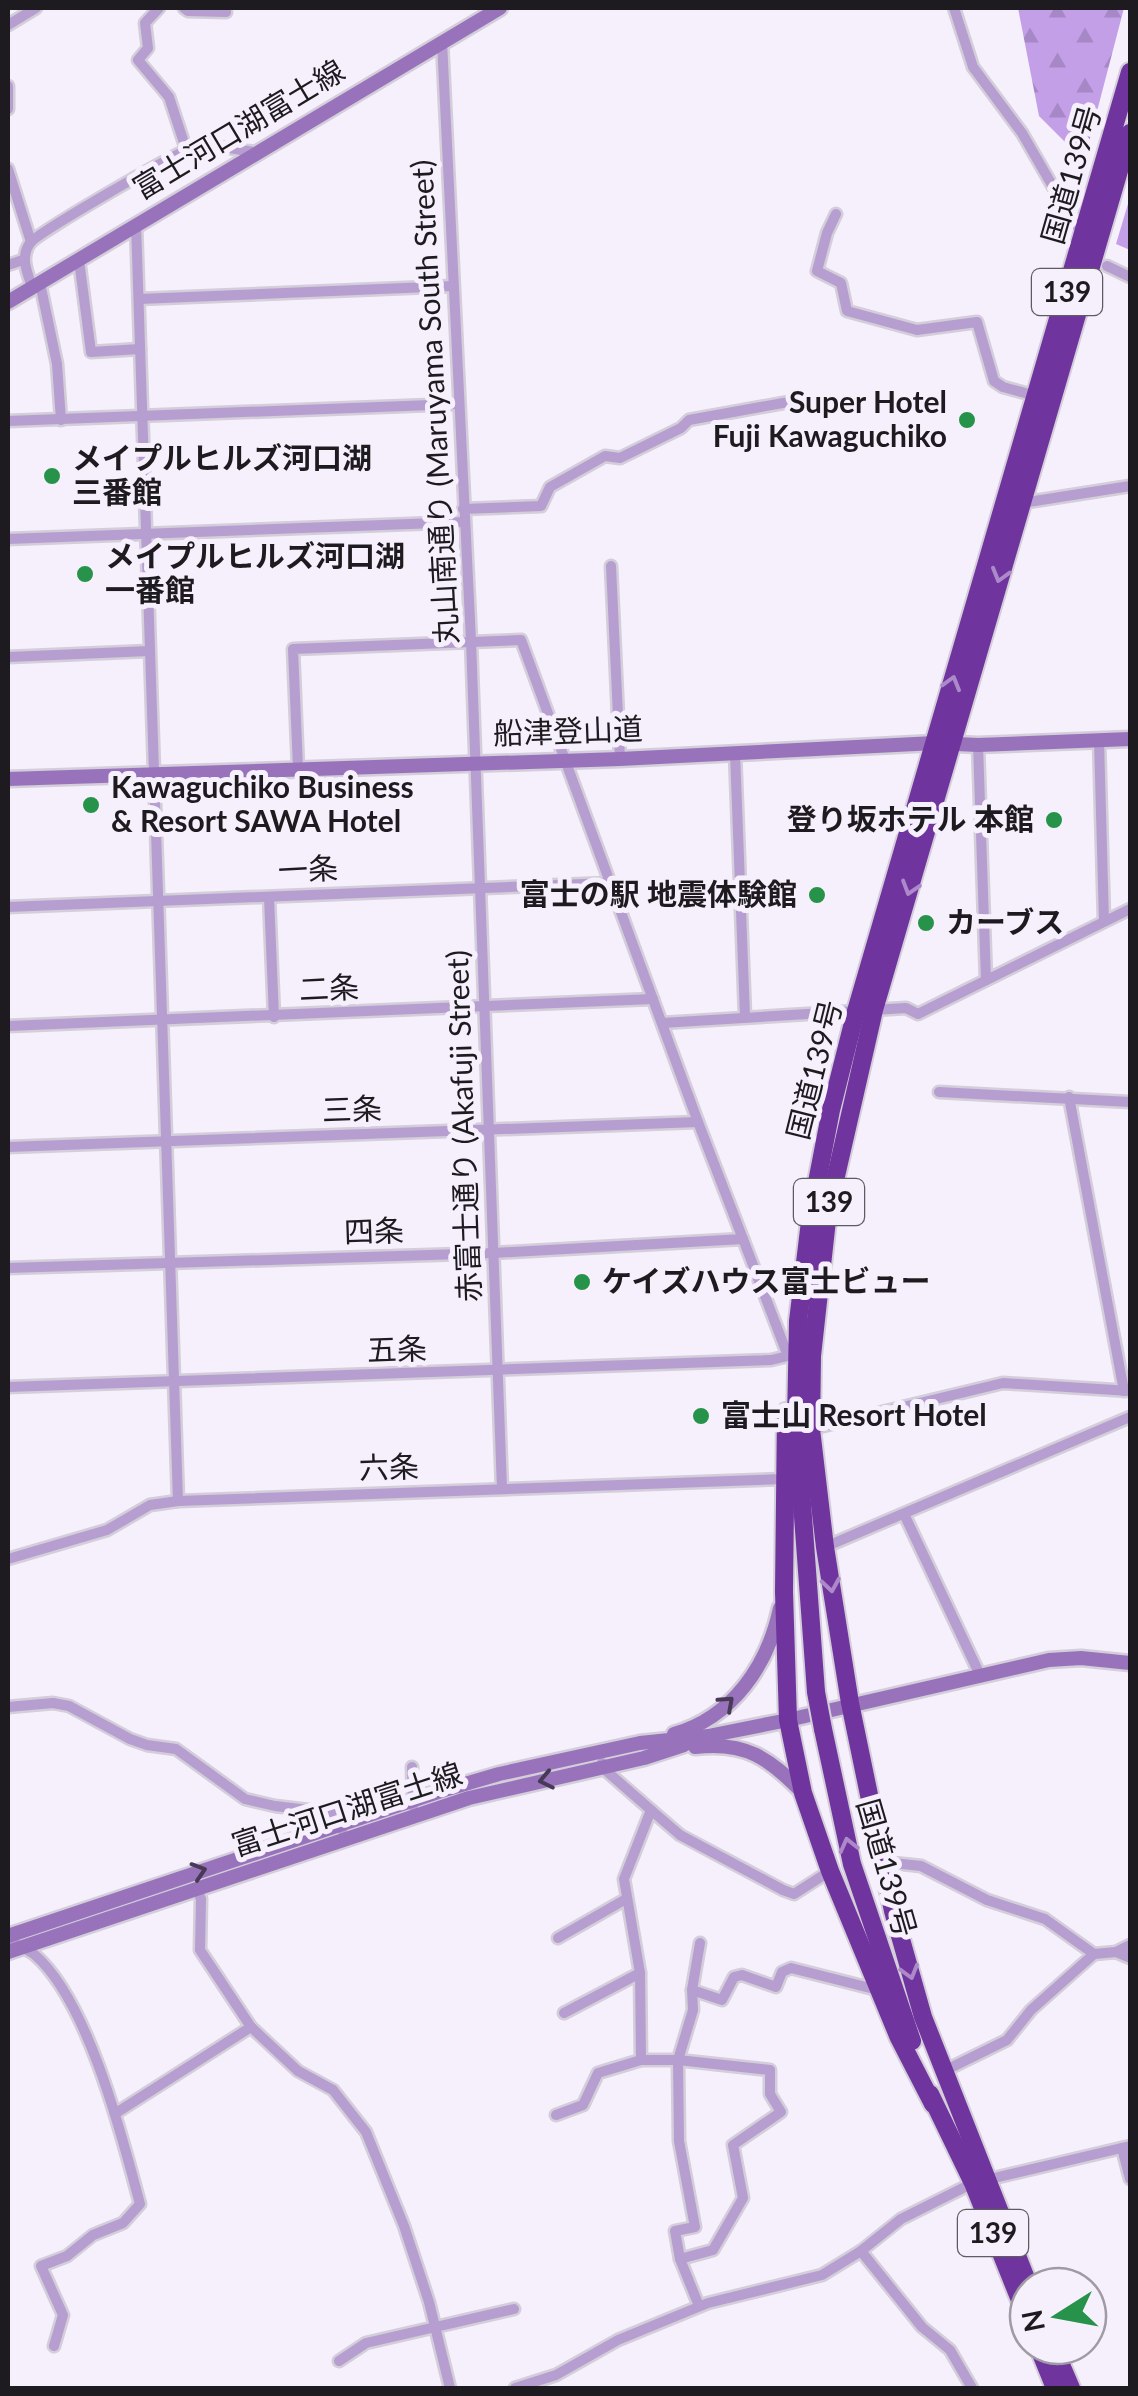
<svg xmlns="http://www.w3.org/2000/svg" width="1138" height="2396" font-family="Lato,'Noto Sans JP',sans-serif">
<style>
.forest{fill:url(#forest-firs)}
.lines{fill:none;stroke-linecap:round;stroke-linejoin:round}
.street-casing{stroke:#d3ced9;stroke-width:15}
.secondary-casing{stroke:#d3ced9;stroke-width:19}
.highway-casing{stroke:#d3ced9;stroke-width:22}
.street{stroke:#b69ed0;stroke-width:10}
.secondary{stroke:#9873bc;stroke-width:14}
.highway{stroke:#70349f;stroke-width:18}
.highway-bridge-casing{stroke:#d3ced9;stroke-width:22;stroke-linecap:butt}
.highway-bridge{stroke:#70349f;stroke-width:18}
.oneway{stroke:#ac89c9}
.oneway2{stroke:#483a56}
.poi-dot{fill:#27924a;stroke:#f6f0fd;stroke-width:4}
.labels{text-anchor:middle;stroke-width:10;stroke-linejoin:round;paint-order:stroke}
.shield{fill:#f6f0fd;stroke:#5e5b62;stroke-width:2.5}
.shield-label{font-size:28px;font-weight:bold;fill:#1d1b1f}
.street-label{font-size:30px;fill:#1d1b1f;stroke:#f6f0fd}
.poi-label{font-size:30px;font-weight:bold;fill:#1d1b1f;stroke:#f6f0fd;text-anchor:start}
</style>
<defs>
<pattern id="forest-firs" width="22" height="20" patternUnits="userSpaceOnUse" patternTransform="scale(2.5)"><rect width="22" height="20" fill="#c39fe7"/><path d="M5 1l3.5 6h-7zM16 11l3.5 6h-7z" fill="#a788c6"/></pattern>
</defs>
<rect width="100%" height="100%" fill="#f6f0fd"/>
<g class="forest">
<polygon points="1018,8 1124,8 1084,161 1039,116"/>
<polygon points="1130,197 1130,250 1116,244"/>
</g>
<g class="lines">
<defs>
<g id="street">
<polyline points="159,8 145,23 148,48 138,60 169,97 186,149"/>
<polyline points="184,8 188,11 226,12"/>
<polyline points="954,8 973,67 1022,133 1075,225"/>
<polyline points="8,25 36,8"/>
<polyline points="442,41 471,641 502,1489"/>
<polyline points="8,86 8,109"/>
<polyline points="8,169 31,242"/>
<polyline points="836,214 827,233 817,271 841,283 847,311 917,330 977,322 994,381 1003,387 1036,396"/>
<polyline points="136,224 178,1501"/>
<polyline points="79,260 91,352 140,349"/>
<polyline points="8,265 23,260"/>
<polyline points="1107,266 1130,277"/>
<polyline points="40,283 57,364 61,420"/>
<path d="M32,287C27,272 20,257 30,243C37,233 179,151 192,148C212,144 233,149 254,152"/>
<polyline points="139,299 453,286"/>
<polyline points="8,421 457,404"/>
<polyline points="1022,503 1130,486"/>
<polyline points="463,509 541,506 550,487 605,456 620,458 681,428 689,420 805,399"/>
<polyline points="8,539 464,522"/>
<polyline points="611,566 620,759"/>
<polyline points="8,657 149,651"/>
<polyline points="1099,740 1104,921"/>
<polyline points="978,745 986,980"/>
<polyline points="735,753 745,1016"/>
<polyline points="269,897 274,1017"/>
<polyline points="8,907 610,883"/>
<polyline points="662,1023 906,1008 918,1014 1130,909"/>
<polyline points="8,1026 653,999"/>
<polyline points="939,1092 1130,1102"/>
<polyline points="1069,1097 1124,1391"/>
<polyline points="8,1147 698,1122"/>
<polyline points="8,1268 494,1253 743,1239"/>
<polyline points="8,1387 771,1360 788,1356 698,1122 521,640 293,649 298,768"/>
<polyline points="811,1429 1003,1383 1130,1391"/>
<polyline points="904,1514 980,1675"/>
<polyline points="825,1547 1130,1417"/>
<polyline points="8,1559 107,1530 150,1505 178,1501 784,1479"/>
<polyline points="8,1707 53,1703 69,1706 130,1739 147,1745 176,1749 245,1799 275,1806 334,1813 342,1830"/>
<polyline points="602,1763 603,1768 651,1810 624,1879 640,1973 641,2060 678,2060 770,2070 770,2094 781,2112 733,2145 743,2198 713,2250 680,2259 699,2306"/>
<polyline points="412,1767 413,1806"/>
<polyline points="651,1810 680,1835 783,1890 794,1894 830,1871"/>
<polyline points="884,1862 921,1866 987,1900 1045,1919 1094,1954 1116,1952 1130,1945"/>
<polyline points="196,1888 201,1899 200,1950 251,2027 298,2071 333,2090 366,2132 404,2226 429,2302 450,2388"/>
<polyline points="558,1938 626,1899"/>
<path d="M8,1940C16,1945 28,1949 35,1955C88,2001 122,2136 140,2204L123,2223L93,2235L67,2256L41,2266L63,2315L54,2346"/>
<polyline points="1116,1952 1130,1958"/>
<polyline points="692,1990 722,2000 734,1977 742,1975 776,1987 782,1972 791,1968 878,1990"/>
<polyline points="564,2013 640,1973"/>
<polyline points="944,2071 1007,2040 1031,2010 1094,1954"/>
<polyline points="116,2113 251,2027"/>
<polyline points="556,2115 583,2105 598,2073 641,2060"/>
<polyline points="1122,2148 1130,2179"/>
<polyline points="861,2251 922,2327 950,2350 972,2388"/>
<polyline points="680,2259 675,2231 695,2227 679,2141 678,2060 693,2010 692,1990 700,1943"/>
<polyline points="339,2361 366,2343 514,2309"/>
<polyline points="515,2388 556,2375 618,2340 708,2303 822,2275 861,2251 901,2219 973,2183 1130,2146"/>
</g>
<g id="secondary">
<polyline points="8,302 500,8"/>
<polyline points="8,779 620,759 935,743 978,745 1130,739"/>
<path d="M674,1734C733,1717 768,1665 780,1608"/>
<path d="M695,1747C746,1741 769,1758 803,1793"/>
<polyline points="8,1936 441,1791 499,1774 640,1743 708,1736 788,1720 1049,1660 1081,1658 1130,1663"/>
<polyline points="8,1952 469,1798 644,1758 684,1745"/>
</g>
<g id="highway">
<polyline points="786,1412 784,1592 788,1720 803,1793 830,1871 899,2038 933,2104"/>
<polyline points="816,1692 796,1422 798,1321 811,1213 831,1110 856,1011 1130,72"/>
<polyline points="823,1729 852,1864 912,2041"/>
<polyline points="930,2094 973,2183 1028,2320"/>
<polyline points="1029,2286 923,2017 893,1911 850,1703 825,1547 811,1429 812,1356 828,1211 874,1010 1130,133"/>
<polyline points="1038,2346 1055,2388"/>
<polyline points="1053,2346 1071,2388"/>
</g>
</defs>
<use href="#street" class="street-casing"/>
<use href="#secondary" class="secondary-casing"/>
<use href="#highway" class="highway-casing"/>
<use href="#street" class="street"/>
<use href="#secondary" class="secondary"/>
<use href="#highway" class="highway"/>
<defs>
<polyline id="highway-bridge" points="816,1692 823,1729"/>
</defs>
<use href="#highway-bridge" class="highway-bridge-casing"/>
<use href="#highway-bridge" class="highway-bridge"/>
</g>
<defs><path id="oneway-chevron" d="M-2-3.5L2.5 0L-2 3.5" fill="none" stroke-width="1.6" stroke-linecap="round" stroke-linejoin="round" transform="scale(2.5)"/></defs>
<g class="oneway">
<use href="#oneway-chevron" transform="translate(1000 575) rotate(106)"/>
<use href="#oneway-chevron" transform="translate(952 683) rotate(-74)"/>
<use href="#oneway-chevron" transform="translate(910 888) rotate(107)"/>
<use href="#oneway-chevron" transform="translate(831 1585) rotate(81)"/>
<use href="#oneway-chevron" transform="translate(848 1845) rotate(-104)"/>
<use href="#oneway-chevron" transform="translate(910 1972) rotate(74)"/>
</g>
<g class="oneway2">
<use href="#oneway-chevron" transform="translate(727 1703) rotate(-42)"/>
<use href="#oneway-chevron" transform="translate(546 1780) rotate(168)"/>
<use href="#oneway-chevron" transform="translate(199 1871) rotate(-18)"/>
</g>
<g class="poi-dot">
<circle cx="967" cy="420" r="10"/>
<circle cx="52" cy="476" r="10"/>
<circle cx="85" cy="574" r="10"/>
<circle cx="91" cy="805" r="10"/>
<circle cx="1054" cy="820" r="10"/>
<circle cx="817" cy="895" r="10"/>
<circle cx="926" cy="923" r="10"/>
<circle cx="582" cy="1282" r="10"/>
<circle cx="701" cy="1416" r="10"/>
</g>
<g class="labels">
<g class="shield">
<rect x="1032" y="269" width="70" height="46" rx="8"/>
<rect x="794" y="1179" width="70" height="46" rx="8"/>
<rect x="958" y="2210" width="70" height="46" rx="8"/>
</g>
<g class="shield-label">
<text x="1067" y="302">139</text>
<text x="829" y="1212">139</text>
<text x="993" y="2243">139</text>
</g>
<g class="street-label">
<text transform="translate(239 130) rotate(-31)" y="10">富士河口湖富士線</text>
<text transform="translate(1072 175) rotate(-74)" y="10">国道139号</text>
<text transform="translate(435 402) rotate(-93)" y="10">丸山南通り (Maruyama South Street)</text>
<text transform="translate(568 732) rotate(-2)" y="10">船津登山道</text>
<text transform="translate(308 870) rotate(-3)" y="10">一条</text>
<text transform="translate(329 989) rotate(-3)" y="10">二条</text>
<text transform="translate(815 1070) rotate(-76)" y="10">国道139号</text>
<text transform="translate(352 1110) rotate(-2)" y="10">三条</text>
<text transform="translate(464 1126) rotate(-92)" y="10">赤富士通り (Akafuji Street)</text>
<text transform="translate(374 1232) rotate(-2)" y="10">四条</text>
<text transform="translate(397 1350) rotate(-2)" y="10">五条</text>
<text transform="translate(389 1468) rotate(-2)" y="10">六条</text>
<text transform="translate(347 1810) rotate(-18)" y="10">富士河口湖富士線</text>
<text transform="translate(886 1868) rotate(74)" y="10">国道139号</text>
</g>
<g class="poi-label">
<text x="947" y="413" text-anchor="end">Super Hotel<tspan x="947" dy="34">Fuji Kawaguchiko</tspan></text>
<text x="72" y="469">メイプルヒルズ河口湖<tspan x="72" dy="34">三番館</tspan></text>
<text x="105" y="567">メイプルヒルズ河口湖<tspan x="105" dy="34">一番館</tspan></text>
<text x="111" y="798">Kawaguchiko Business<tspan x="111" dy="34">&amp; Resort SAWA Hotel</tspan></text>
<text x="1034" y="830" text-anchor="end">登り坂ホテル 本館</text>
<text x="797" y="905" text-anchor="end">富士の駅 地震体験館</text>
<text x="946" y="933">カーブス</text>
<text x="602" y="1292">ケイズハウス富士ビュー</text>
<text x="721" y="1426">富士山 Resort Hotel</text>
</g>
</g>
<rect width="1138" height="2396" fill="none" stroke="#1d1b1f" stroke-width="20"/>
<g transform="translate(1058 2316) rotate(259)"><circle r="48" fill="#f6f0fd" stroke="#9f9ba4" stroke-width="2.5"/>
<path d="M0-8L18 38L0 25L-18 38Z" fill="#27924a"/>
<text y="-15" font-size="28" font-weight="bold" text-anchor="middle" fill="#1d1b1f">N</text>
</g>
</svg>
